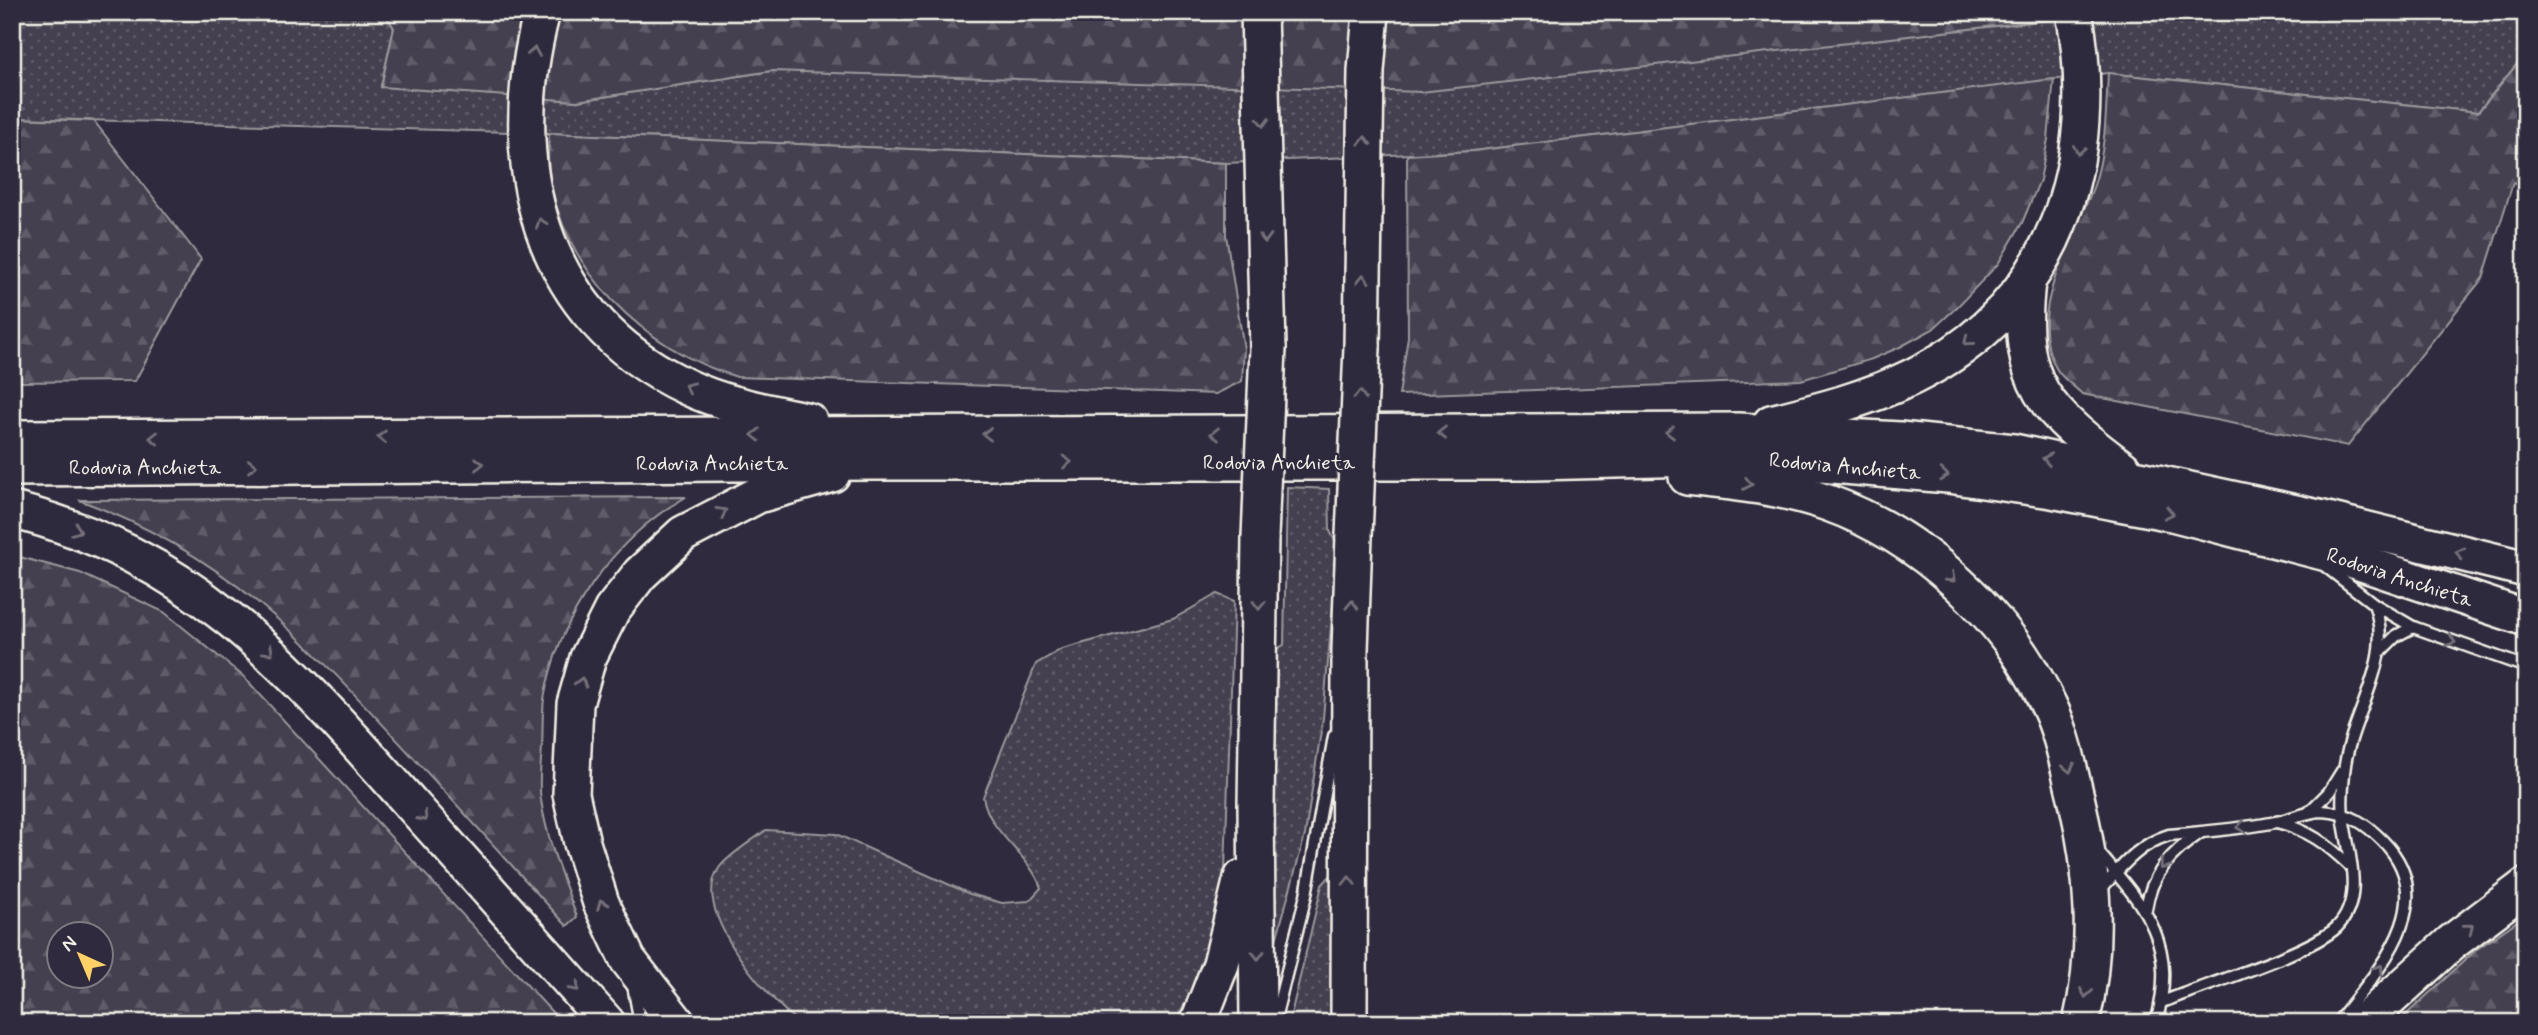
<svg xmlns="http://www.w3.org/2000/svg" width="2538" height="1035" font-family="Mynerve,sans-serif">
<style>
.grass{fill:url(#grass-dots);stroke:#9c989c;stroke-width:2}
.forest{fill:url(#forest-firs);stroke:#9c989c;stroke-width:2;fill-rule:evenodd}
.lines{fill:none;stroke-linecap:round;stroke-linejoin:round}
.lane-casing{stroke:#f4f1e8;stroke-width:15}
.highway-casing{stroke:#f4f1e8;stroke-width:40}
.lane{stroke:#2f2a3d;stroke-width:10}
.highway{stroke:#2f2a3d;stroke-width:35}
.highway-bridge-casing{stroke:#f4f1e8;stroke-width:40;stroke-linecap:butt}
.highway-bridge{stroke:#2f2a3d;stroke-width:35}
.oneway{stroke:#747079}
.labels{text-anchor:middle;stroke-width:5;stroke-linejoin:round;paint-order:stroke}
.street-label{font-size:21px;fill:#f4f1e8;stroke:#2f2a3d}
</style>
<defs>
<pattern id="grass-dots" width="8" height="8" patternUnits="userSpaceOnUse" patternTransform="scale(1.75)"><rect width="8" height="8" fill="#454050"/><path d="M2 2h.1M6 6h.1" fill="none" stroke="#605c69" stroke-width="1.8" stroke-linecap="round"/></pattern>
<pattern id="forest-firs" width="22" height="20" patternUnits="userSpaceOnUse" patternTransform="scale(1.75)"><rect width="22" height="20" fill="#454050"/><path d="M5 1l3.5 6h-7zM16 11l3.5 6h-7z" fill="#605c69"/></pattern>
</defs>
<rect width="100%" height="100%" fill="#2f2a3d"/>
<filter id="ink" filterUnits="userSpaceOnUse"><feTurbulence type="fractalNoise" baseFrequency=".0143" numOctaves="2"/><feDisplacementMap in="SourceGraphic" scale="14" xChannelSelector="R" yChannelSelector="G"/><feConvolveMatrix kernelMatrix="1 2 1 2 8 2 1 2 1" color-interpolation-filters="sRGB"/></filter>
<g filter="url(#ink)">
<g class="grass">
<polygon points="12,12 384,12 394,28 381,86 577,101 771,71 1912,34 2117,12 2526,12 2526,53 2478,112 2108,73 1473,151 1226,163 549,133 12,118"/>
<polygon points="1287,487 1329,489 1330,531 1338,547 1323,718 1305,835 1272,955 1271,652 1284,645"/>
<path d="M1217,594L1234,601L1224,900L1209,957L1175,1023H799C768,998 689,911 719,868C729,854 752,841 766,830L836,834L970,894L1002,903L1029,901L1041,888C1029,853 990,835 983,797L1036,664L1062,649L1173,619Z"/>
<polygon points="1339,866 1338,1023 1289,1023 1322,885"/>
</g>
<g class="forest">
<polygon points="384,12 2117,12 1421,92 771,71 577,101 381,87 394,28"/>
<path d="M2526,53V188L2513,183L2483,278L2348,446L2082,394C2074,386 2061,378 2056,368C2024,310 2075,239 2094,185C2106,150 2106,109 2108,73L2478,112Z"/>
<polygon points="2054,79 2048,139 2040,180 2022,223 1998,264 1957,307 1933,329 1900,347 1872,359 1801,380 1399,395 1408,337 1407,155 1473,151"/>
<polygon points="12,118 94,121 201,259 135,381 12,382"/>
<path d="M549,133L1226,163V235L1244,349L1242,381L1216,394L737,377C645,350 561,270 549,171C547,159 549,145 549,133Z"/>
<path d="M686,497C614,537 558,618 544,699C542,715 543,732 542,747C541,764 538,784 541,800C547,841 563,878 577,917L567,926C514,868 462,810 409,753C306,641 226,553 79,500Z"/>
<path d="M12,555L80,573L164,612L244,677L562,1023H12ZM60,934H102V976H60Z"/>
<polygon points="2526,915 2526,1023 2397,1023 2477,949"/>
</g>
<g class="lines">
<defs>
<g id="lane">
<polyline points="2325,566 2374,604 2413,627 2526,667"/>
<polyline points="2380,652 2396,636 2413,627"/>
<polyline points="2308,813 2329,792 2342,771"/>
<path d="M2277,822C2308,830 2327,844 2350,866"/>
<path d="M2098,852C2147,909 2178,943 2156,1023"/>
<path d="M2101,889C2122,866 2139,844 2169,835C2205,832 2241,829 2276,822C2292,819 2307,811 2323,811C2350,813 2365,823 2383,841C2444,903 2376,972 2337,1023"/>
<path d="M2146,909C2151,874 2172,852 2200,833"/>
<polyline points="633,985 640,1023"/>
<path d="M2162,1002C2202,986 2310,953 2337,927C2366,897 2347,851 2343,815C2341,801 2343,787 2344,773C2349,715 2396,663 2374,604"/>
<polyline points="1274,1023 1306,895 1334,736"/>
</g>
<g id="highway">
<path d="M542,12C502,161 537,317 687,387C725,405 768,412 809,421"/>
<polyline points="1259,12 1268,348"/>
<path d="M2027,282C2015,385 2046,411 2123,469"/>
<polyline points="1362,347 1366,71 1371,12"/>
<path d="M1771,423C1819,411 1867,399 1912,377C2057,307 2102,161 2074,12"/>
<polyline points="12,438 1738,431 1900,440 2014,452 2319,518 2526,569"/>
<polyline points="12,468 876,462 1534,462 1739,457 1948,475 2052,490 2172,513 2350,559 2526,618"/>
<path d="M1687,477C1734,482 1783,487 1828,503C1921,536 2008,616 2049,706C2063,735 2068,766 2076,797C2094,873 2099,947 2081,1023"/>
<path d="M12,510C197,557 292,670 413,806C478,878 542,950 607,1023"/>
<polyline points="677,1023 628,960 601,903 582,843 571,794 575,704 588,658 612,610 640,574 683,534 758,495 832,474"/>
<polyline points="1198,1023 1221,964 1242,878"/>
<polyline points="1258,1023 1256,805 1260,537"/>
<polyline points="1349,1023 1350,650 1354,536"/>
<polyline points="2363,1023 2451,943 2526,886"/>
</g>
</defs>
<use href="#lane" class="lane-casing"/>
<use href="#highway" class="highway-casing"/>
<use href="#lane" class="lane"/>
<use href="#highway" class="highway"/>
<defs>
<g id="highway-bridge">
<polyline points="1354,536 1362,347"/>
<polyline points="1260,537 1268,348"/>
</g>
</defs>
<use href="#highway-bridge" class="highway-bridge-casing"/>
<use href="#highway-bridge" class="highway-bridge"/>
</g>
<defs><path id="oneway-chevron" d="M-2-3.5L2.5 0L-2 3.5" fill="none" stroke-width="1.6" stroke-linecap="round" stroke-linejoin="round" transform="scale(1.75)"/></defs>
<g class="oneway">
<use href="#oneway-chevron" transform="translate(534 52) rotate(-81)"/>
<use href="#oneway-chevron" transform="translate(1263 122) rotate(89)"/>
<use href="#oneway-chevron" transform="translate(1365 141) rotate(-89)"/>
<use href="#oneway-chevron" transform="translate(2079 150) rotate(99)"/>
<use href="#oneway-chevron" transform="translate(541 223) rotate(-110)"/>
<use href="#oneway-chevron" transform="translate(1265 238) rotate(89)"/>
<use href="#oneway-chevron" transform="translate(1363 279) rotate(-89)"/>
<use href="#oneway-chevron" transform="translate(1968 341) rotate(140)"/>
<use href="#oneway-chevron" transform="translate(689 387) rotate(-155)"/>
<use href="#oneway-chevron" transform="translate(1360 395) rotate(-88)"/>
<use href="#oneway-chevron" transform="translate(1670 432) rotate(180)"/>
<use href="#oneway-chevron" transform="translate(1442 433) rotate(180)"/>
<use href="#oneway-chevron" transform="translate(987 434) rotate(180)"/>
<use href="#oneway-chevron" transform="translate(1215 434) rotate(180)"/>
<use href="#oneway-chevron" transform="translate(756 435) rotate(180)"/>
<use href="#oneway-chevron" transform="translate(382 437) rotate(180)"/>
<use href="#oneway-chevron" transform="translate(154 438) rotate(180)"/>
<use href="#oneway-chevron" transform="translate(2047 459) rotate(-169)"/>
<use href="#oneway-chevron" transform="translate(1067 462)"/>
<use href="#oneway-chevron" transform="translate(479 464)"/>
<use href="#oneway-chevron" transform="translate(252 466)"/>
<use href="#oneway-chevron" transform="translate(1944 475) rotate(6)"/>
<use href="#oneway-chevron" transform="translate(1748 484) rotate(11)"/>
<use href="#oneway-chevron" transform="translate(722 512) rotate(-29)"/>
<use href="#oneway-chevron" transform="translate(2169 513) rotate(12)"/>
<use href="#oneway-chevron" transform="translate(77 530) rotate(21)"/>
<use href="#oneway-chevron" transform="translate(2460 553) rotate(-166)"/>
<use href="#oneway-chevron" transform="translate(1951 578) rotate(43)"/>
<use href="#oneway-chevron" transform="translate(1259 605) rotate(91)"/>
<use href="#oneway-chevron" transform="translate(1352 605) rotate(-88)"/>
<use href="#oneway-chevron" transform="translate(2451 641) rotate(20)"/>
<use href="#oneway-chevron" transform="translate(269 651) rotate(44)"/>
<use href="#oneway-chevron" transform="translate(581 682) rotate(-75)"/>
<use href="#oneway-chevron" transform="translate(2069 768) rotate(78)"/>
<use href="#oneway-chevron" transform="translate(423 817) rotate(48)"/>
<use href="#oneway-chevron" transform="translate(2241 827) rotate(172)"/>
<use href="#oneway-chevron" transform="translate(2164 865) rotate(126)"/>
<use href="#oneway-chevron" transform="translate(1349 881) rotate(-90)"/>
<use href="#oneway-chevron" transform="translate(602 904) rotate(-112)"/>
<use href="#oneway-chevron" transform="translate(2469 928) rotate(-39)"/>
<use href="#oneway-chevron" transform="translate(1258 955) rotate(89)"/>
<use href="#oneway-chevron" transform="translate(2379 969) rotate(-54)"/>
<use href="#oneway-chevron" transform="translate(575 987) rotate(48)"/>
<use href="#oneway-chevron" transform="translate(2086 993) rotate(99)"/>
</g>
</g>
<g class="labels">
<g class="street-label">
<text x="1279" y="469">Rodovia Anchieta</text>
<text x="712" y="470">Rodovia Anchieta</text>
<text transform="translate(1845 466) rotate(5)" y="7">Rodovia Anchieta</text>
<text x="145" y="474">Rodovia Anchieta</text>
<text transform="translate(2400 577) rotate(18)" y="7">Rodovia Anchieta</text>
</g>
</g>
<rect width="2538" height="1035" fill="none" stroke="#2f2a3d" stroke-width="42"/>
<rect x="21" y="21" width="2496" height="993" fill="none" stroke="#f4f1e8" stroke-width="2.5" filter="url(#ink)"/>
<g transform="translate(80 955) rotate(316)"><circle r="33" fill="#2f2a3d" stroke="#7e7a81" stroke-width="2"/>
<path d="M0-5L12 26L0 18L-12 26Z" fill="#ffd166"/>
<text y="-10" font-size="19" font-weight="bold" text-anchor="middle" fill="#f4f1e8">N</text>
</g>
</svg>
